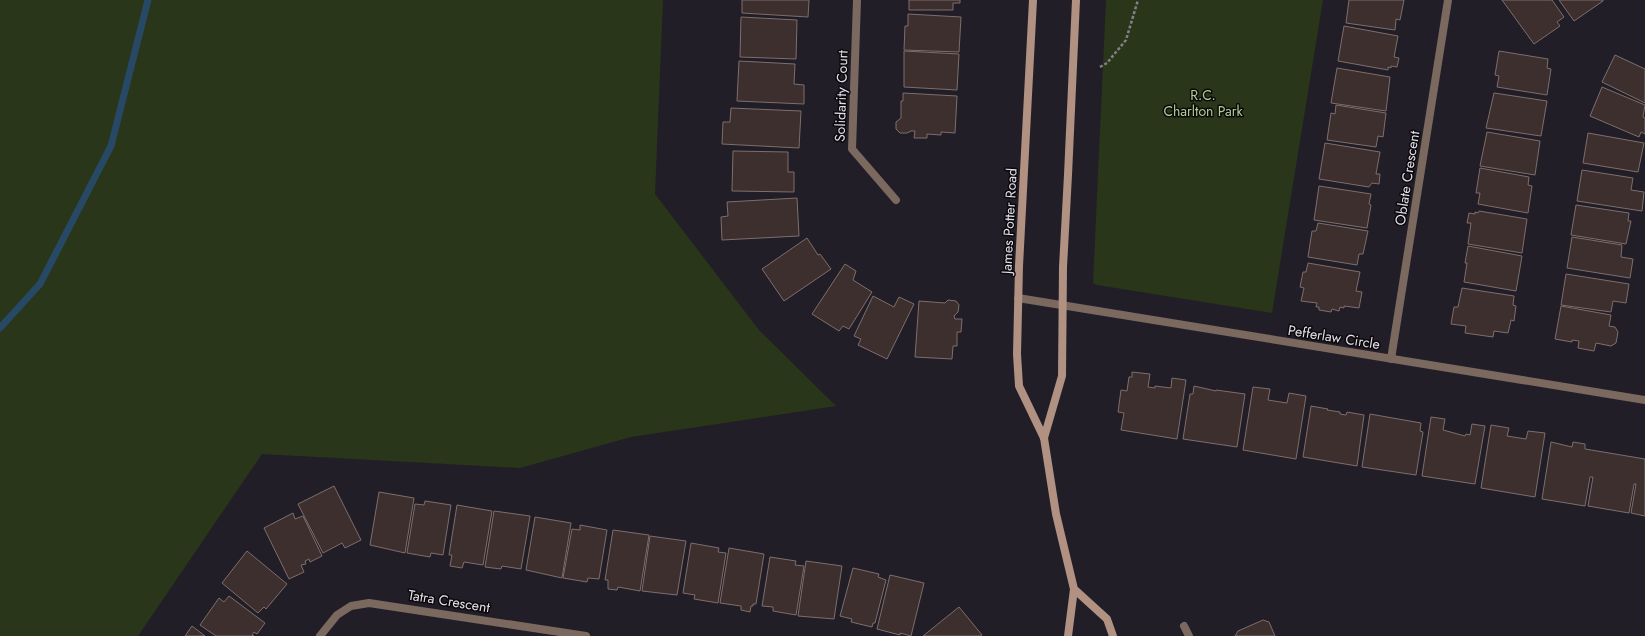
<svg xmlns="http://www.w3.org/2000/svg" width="1645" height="636" viewBox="0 0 1645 636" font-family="Jost,sans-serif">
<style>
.green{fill:#29361a}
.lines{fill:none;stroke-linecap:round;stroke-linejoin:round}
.stream{stroke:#274965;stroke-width:7}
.building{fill:#3c2f2e;stroke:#7e6e6d}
.path{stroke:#848189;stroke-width:2.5;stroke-dasharray:3 2;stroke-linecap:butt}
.street{stroke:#7b685f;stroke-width:8}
.secondary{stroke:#b09182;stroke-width:8}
.labels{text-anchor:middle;stroke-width:3;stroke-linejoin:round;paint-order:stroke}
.park-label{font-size:14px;fill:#b0d091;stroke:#0b090d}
.street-label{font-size:14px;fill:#e3e0e7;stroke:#0b090d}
</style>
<rect width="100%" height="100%" fill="#221e27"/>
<path class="green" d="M0,0H663L655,194L759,330L836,406L631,437L520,468L262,454L138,636H0Z
M1106,0H1323L1272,313L1097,285L1093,283Z"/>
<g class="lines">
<path class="stream" d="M0,328L40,284L111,146L148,0"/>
</g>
<path class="building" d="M742,0H809L808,17L742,13Z
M909,0H960V3H953V10H909Z
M1349,0H1404L1400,20L1396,19L1395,30L1346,23Z
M1502,0H1552L1564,17L1557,22L1560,26L1534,44Z
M1559,0H1603V1L1574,21Z
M908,14L961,17L959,52L904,50L905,26H908Z
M741,17L797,20L796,59L740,57Z
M1344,26L1398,36L1394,57L1399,58L1397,67L1391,66V68L1388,67V70L1338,61Z
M904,51L959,54L957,90L904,87Z
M1499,51L1548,59L1547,68L1551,69L1547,95L1497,87L1499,76L1495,75Z
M1615,55L1645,69V103L1602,82Z
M739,61L795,64L794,84L804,85V104L737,101Z
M1337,68L1390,77L1386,111L1331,103Z
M1602,87L1645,105L1643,117L1645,118V134L1641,132L1639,137L1590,116Z
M903,93L957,96L955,133L941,132V135L927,134V138H914L915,131H911L907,133H900L896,129V122L901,118V101H903Z
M1494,93L1547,101L1541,136L1486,128Z
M1336,105L1386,113L1383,137L1378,136L1376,147L1327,140L1331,113L1335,114Z
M731,108L801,111L799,148L722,144L723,122H730Z
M1487,132L1540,141L1535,175L1480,166Z
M1588,133L1644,143L1638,172L1583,163Z
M1325,143L1380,152L1376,174H1380L1379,184L1372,183L1369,187L1319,179Z
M733,151L788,152V172H794V192L732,191Z
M1480,168L1529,177L1528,185L1532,186L1528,213L1478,204L1480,193H1476Z
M1582,170L1633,178L1631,190L1644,192L1642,211L1577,201Z
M1319,186L1371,194L1369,204L1371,205L1367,228L1314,220Z
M797,198L799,236L722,240L721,217L728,216L727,202Z
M1576,205L1629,213L1628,221H1631L1626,244L1571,235Z
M1479,211L1527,219L1522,253L1468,244L1471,223H1467L1469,213L1475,214V212L1478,213Z
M1318,223L1368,231L1363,254H1359L1357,265L1308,257L1312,231H1316Z
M1572,237L1622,245L1621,257L1633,259L1630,278L1567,268Z
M807,238L818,255L820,254L831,269L784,301L762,269Z
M1468,246L1522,256L1516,291L1464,282L1467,263H1465Z
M1308,263L1360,272L1356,291L1362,292L1359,308L1344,306V308L1340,307L1339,311L1332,309L1331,312L1319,310V307H1316L1317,303L1301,301L1304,288L1300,287L1303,272H1306Z
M845,264L856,271L853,280L872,292L849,329L843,326L839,331L812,314Z
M1566,274L1629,284L1626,303L1613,301L1611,312L1561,305Z
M1462,288L1514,296L1513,305L1516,306L1514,321L1511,320L1508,333L1494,331L1493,337L1465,333L1466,326L1451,324L1454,307H1458Z
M873,296L894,307L899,297L914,304L887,359L858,345L861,339L854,336Z
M948,300L956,301L959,305L958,312L954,316L955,319H962L961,332H957V346H953L952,359L915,357L919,301L945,303Z
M1561,306L1611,315L1609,326L1615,327L1618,332L1616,343L1611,346L1596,343L1594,351L1578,348L1579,341L1572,340V342L1555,339Z
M1132,372L1150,374L1148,387L1155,388V386L1171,388L1172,378L1186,380L1177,439L1121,430L1124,413L1118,412L1121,390L1127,391L1129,377H1132Z
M1194,386L1216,391V390L1245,394L1237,447L1183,439L1190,394H1193Z
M1253,387L1270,389L1268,400L1287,403L1289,393L1306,396L1296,459L1243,450Z
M1311,406L1328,409L1327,410L1340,412V414L1346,415L1347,412L1364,415L1357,466L1303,457Z
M1370,414L1421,423L1420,431L1423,432L1416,475L1362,467Z
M1431,417L1445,419L1443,430L1465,436L1466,434L1470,435L1472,424L1485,426L1475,484L1422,476Z
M1491,425L1509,428L1507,436L1526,439L1528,431L1545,433L1535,497L1481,488Z
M1551,442L1572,447L1573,442L1585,444V449L1645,459V516L1631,513L1636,484H1634L1629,513L1588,506L1593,477H1590L1585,506L1542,499Z
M334,486L361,540L345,548L342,543L323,553L298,504Z
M379,492L414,498L405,553L370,545Z
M425,501L451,505L443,555L431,553L430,557L407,553L415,504L424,505Z
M457,505L492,511L483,565L464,562L462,568L450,566L452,555H449Z
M494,511L530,516L521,569L502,566L501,569L485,567Z
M293,513L295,519L303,516L322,556L310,562L309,559L305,561L306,564L301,565L304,572L289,579L264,528Z
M535,517L571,523L562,578L526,570Z
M580,525L607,530L599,579L588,578L587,582L563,578L572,529L580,530Z
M613,530L649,535L640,591L618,587L617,590L608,589V580H605Z
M650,536L686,541L677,595L642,591Z
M691,543L719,548L718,552L726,553L718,603L694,599L695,595L683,593Z
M729,548L764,554L756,604H753V606H751L750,612L741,610V606L720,603Z
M247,551L287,584L266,609L264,607L258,613L222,583Z
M770,557L796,561L795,565L804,566L796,615L773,611V607L762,606Z
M806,561L842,566L834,619L798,616Z
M853,568L879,574L878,577L886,580L875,623H873L872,627L851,622L852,619L840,616Z
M890,575L924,583L911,636L900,633V635L877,629Z
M229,596L265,623L257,634L254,632L252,635L254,636H216L200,625L219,598L224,602Z
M959,607L982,635L980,636H923Z
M1263,620L1269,622L1275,636H1235L1238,631Z
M192,626L205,636H185Z"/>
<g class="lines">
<path class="path" d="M1100,67L1107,63L1126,40L1138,0"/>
<path class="street" d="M857,0L852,149L896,200
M1018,298L1645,400
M1391,359L1448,0
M1184,626L1189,636
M320,636L337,615L351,606L369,603L586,636"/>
<path class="secondary" d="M1033,0L1019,266L1017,354L1019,386L1044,438L1056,514L1074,589L1068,636
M1044,438L1062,376L1063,267L1068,175L1076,0
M1074,589L1107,619L1113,636"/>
</g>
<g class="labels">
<g class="park-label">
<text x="1203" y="100">R.C.<tspan x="1203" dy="16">Charlton Park</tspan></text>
</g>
<g class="street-label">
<text transform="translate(841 96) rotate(-88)" y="5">Solidarity Court</text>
<text transform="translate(1407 178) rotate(-81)" y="5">Oblate Crescent</text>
<text transform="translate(1009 221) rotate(-87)" y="5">James Potter Road</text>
<text transform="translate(1334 337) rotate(9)" y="5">Pefferlaw Circle</text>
<text transform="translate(449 601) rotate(9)" y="5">Tatra Crescent</text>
</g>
</g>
</svg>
